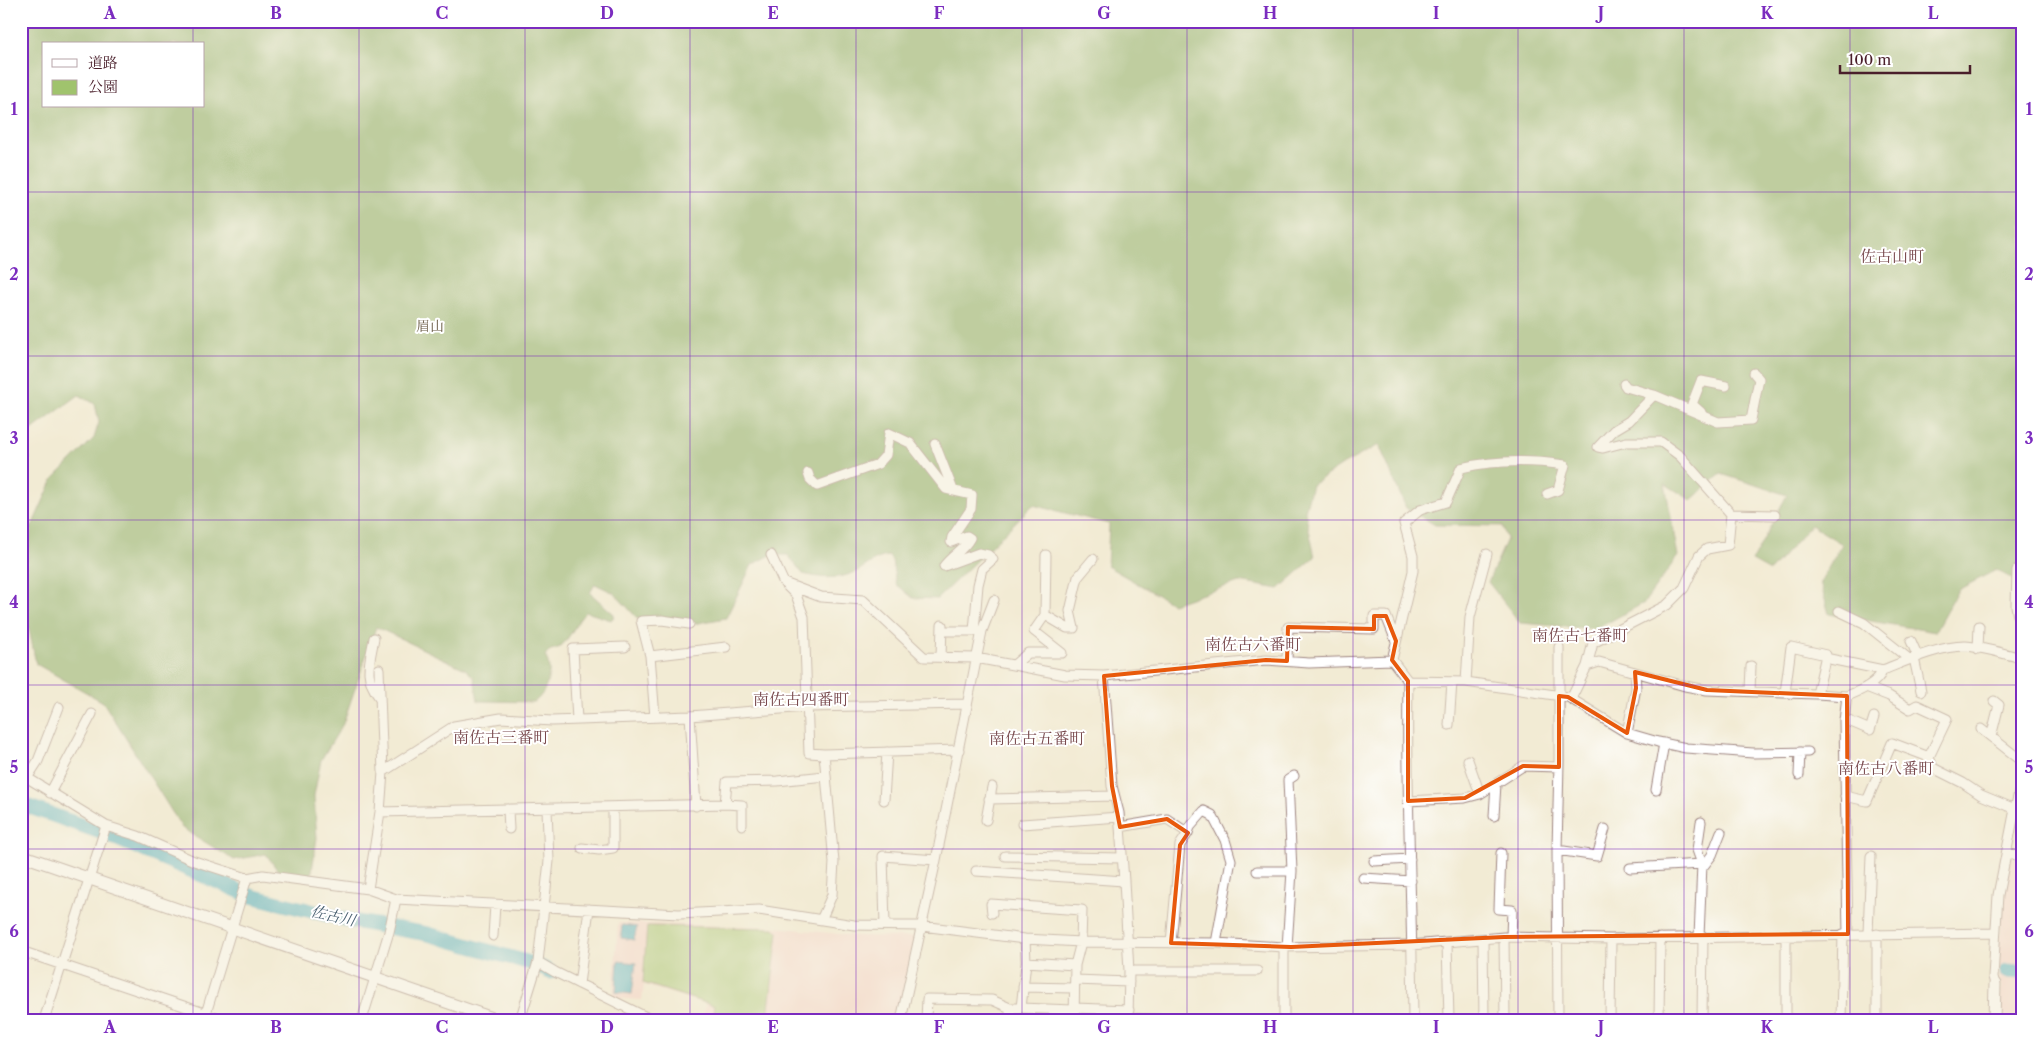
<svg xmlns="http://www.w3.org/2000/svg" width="2043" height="1041" viewBox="0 0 2043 1041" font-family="'Libre Caslon Text','Noto Serif JP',serif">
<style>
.built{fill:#f7d0c9}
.green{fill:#a0c36d;stroke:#75714c}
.forest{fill:#80a960;stroke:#656446;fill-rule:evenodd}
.water{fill:#40a8c0;stroke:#456476}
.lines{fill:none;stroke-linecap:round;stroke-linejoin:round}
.river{stroke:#40a8c0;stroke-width:15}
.minor-casing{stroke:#9e8580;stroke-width:11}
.tertiary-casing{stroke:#9e8580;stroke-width:13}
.minor{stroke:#fff;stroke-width:9}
.tertiary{stroke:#fff;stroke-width:11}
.marked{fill:none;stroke:#e8590c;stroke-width:4;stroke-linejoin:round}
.grid{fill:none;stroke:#7b2cbf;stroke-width:1;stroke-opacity:0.55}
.labels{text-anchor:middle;stroke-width:4;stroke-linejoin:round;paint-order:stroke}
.park-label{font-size:14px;fill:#685842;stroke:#fff}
.water-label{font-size:15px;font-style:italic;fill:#465d6e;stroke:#fff}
.quarter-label{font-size:16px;fill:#794a4e;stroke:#fff}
.neatline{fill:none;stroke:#7b2cbf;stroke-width:2}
.grid-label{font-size:16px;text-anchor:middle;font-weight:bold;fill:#7b2cbf}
</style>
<rect width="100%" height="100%" fill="#fff"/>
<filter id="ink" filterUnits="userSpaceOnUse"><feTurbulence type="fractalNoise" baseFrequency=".02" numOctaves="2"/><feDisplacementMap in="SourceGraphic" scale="10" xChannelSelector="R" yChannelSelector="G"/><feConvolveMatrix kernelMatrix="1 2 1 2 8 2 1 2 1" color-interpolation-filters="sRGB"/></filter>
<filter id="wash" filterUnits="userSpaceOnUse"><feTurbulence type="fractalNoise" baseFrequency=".0096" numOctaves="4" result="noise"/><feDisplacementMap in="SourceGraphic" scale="20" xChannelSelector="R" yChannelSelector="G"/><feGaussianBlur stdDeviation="1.12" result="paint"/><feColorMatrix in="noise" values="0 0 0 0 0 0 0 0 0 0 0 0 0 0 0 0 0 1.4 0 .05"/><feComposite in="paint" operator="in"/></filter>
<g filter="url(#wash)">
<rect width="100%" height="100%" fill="#f2ebd4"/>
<path class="built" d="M2009,856L2022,861V1020H2000L2001,989L1998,967L2001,902Z
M618,923L776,927L856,936L915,937L897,1020H702L706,1004L644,985L642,1000L613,998Z"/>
<path class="green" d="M647,926L774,928L778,932L768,1017L714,1012L715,1006L643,983Z"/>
<path class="forest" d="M21,21H2022V600L2013,579L1996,570L1958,590L1935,632L1829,614L1820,582L1842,544L1811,525L1770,571L1752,561L1787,495L1721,474L1691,500L1665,484L1678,556L1644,603L1596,629L1520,623L1488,582L1507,539L1502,526L1435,525L1406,508L1379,445L1344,464L1312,485L1305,511L1315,557L1279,589L1239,582L1173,604L1107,566L1109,524L1033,505L937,599L913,598L896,584L892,561L889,556C874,557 866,568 853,573C836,580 820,578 803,574L788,555H771L752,565L726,618L693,624L638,619L614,593L595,584L590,593L614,614V617L611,620L586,612C576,621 572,636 561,646C554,652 551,646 545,656C554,669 547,694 534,702L478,701L474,677L465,669L376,627L343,724L321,760L314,796L317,838L311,877L280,874L266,854L234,860L182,828L103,702L36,664L23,599L31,528L53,479L94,438L99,422L95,404L79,395L21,438ZM44,44H204V106H44Z"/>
<path class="water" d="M622,925L637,927L634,940L621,938Z
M618,961L636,963L632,994L616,992Z"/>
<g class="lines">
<path class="river" d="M21,804L106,834L251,896L352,921L428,934L534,964L550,972
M2007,971L2022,972"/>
</g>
</g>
<g filter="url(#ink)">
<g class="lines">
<defs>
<path id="minor" d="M1624,384L1626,387L1654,395
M1701,412L1692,404L1701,381L1726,386
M935,444L953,490
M1598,447L1614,430L1629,421L1654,395L1718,422L1751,420L1759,379L1754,373
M21,454H22
M808,473L810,479L817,486L878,464L886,455L889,433L910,443L946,489L972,495L971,509L952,537L951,542L967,536L970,538C964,550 952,555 944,566L979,553L988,555L993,559L982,569L978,585L974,631
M1731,514L1775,515
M771,555L784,583L796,595L804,617L809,753L824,754
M1046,555L1045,615L1067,628H1074L1070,611L1078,577L1093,559
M2017,570L2016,606L2022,637
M784,583L821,597L863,600L924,657L976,658L1065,675L1104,676L1266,660L1309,663L1392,660L1408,681L1466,682L1568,697L1627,733L1658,742L1686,748L1753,753L1808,752
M1839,611L1864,623L1909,659
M982,631L994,600
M374,638C370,662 363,676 379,697
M1911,641L1918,657
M1978,649L1979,626
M650,656L726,647
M941,657L942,625
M1825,658L1883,670C1877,684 1860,691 1847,696
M1914,658L1921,691
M1392,660L1413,571V556L1404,523L1420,510L1446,502L1461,468C1495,460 1530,460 1565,465L1558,490L1547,494
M1287,661L1288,627L1374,629V616H1386L1396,641
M1014,665L1028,653H1062L1034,631L1045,615
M1587,666L1599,662L1685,686L1707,690L1785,693L1791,647L1826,655L1817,694L1785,693
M379,669L383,772
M1883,670C1906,661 1939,646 1965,646C1983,647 2004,654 2022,658
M1104,676L1112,786L1119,813L1124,881L1129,971L1128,1020
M1408,681C1406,794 1412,907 1413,1020
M1466,682L1470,617L1487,554
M1750,691L1751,666
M1817,694L1847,696L1844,721L1848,934
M1571,699L1587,666L1593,643L1667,605L1684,588L1699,556L1707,549L1728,545L1731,514L1680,456L1661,442H1626L1603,448L1598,447
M690,716L696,806
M655,717L650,656L641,621L662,620L689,624
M1844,719L1870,730L1874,717
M577,720L573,649L625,647
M1449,725L1452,682
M1981,729L2022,761
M1627,733L1636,688L1635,672
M1991,737L1999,705L1994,701
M1929,757L1933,768L1963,783L1981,795L2015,809L2022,780
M1468,760L1480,794
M21,774L106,826L138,836L194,861L247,878L263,875L368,889L396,899L679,914L759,910L854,925L922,926L1025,939L1081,942L1216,943L1284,947L1412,945L1504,937L1611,939L1995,933
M1799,775L1800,752
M27,778L38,761L59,707
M1656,790L1664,743
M50,793L92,714
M1845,796L1867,801L1892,743L1929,757L1947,719L1917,705L1910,709L1889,696L1866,687
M989,799L1114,796
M884,800L887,752
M1408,801L1465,798L1480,794L1523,766L1559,767
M725,804L742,805V825
M508,810L509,829
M380,812L725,804L727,782L777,781L825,776
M1494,816L1496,784
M986,820L992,787
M1701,822L1697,850L1702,864
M1022,824L1119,817
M1120,827L1167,819L1188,833L1180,845L1171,943
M1188,833L1190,827L1204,811L1212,815L1225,840L1231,860L1216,943
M582,848L599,850L613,848V808
M1557,850L1597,856L1605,829
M2007,852L2022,859
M1501,853L1499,909L1512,910L1511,937
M1005,856L1122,858
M1374,861L1410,859
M1630,868L1702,864L1699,937
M1702,868L1712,855L1721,832
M976,871L1124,881
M1257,871H1292
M1363,878L1411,881
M368,889L380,812L383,772L454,726L501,718L552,721L690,716L807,707L967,704
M992,913L991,904L1082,910L1081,942L1075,965L1074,1020
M821,920L832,895L834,862L824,754L959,750
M885,925L883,856L936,860
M1868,934L1871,856
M1877,934V1020
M493,936L495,905
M1504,937L1505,1020
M1483,939L1484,1020
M1447,943L1449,1020
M1287,947L1292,871L1288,780L1294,776
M21,951L225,1020
M538,962L555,972L652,1020
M1026,962L1075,965
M1129,971H1257
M1075,980L1129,982
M579,984L589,909
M1995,984L1993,977L1998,895L2015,809L2022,808
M1023,987L1074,988
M1010,1008H1021L1026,962L1025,939
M1021,1008L1073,1010
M1074,1008L1129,1010
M1128,1018L1177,1020
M44,1020L106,826
M204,1020L247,878
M362,1020L389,932L396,899
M520,1020L538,962L549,861L547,809
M901,1020L936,860L982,631H942
M926,1020L927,999L992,1000L1010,1008V1020
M1284,1020V947
M1558,1020L1557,850L1559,763V647
M1610,1020L1611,939
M1659,1020L1660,938
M1702,1020L1703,936
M1786,1020V936
M1841,1020L1843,934"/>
<path id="tertiary" d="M21,855L498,1020
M1994,1020L1995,984"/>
</defs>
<use href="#minor" class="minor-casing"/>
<use href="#tertiary" class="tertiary-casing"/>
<use href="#minor" class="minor"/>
<use href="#tertiary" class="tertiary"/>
</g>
</g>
<path d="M0 0H2043V1041H0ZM1374,616H1386L1396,641L1392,660L1408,681V801L1465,798L1523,766L1559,767V696L1568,697L1627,733L1636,688L1635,672L1707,690L1847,696L1848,934L1504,937L1291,947L1171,943L1180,845L1188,833L1167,819L1120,827L1112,786L1104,676L1266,660L1287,661L1288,627L1374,629Z" fill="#f2ebd4" fill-opacity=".55" fill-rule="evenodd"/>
<path class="marked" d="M1374,616H1386L1396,641L1392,660L1408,681V801L1465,798L1523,766L1559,767V696L1568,697L1627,733L1636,688L1635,672L1707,690L1847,696L1848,934L1504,937L1291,947L1171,943L1180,845L1188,833L1167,819L1120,827L1112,786L1104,676L1266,660L1287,661L1288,627L1374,629Z"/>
<path class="grid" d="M193,21V44M359,21V1020M525,21V1020M690,21V1020M856,21V1020M1022,21V1020M1187,21V1020M1353,21V1020M1518,21V1020M1684,21V1020M1850,21V1020M193,106V1020M21,192H2022M21,356H2022M21,520H2022M21,685H2022M21,849H2022"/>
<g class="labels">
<g class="park-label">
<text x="430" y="331">眉山</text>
</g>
<g class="water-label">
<text transform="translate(333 916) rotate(13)" y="5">佐古川</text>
</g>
<g class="quarter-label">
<text x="1892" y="262">佐古山町</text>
<text x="1580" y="641">南佐古七番町</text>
<text x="1253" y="650">南佐古六番町</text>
<text x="801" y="705">南佐古四番町</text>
<text x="501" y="743">南佐古三番町</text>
<text x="1037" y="744">南佐古五番町</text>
<text x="1886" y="774">南佐古八番町</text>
</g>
</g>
<rect width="2043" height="1041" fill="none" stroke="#fff" stroke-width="55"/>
<rect x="42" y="42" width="162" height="65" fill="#ffffff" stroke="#b7a5aa"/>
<rect x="52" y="59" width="25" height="8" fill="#ffffff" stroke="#b7a5aa"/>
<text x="88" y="68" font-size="15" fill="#4a1f2b">道路</text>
<rect x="52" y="80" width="25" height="15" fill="#a0c36d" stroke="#b7a5aa"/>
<text x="88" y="92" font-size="15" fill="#4a1f2b">公園</text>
<path d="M1840 65v8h130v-8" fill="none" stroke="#4a1f2b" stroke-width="2.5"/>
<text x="1848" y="65" font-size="15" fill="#4a1f2b" stroke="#ffffff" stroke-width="4" paint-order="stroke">100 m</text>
<rect x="28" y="28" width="1988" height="986" class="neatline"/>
<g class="grid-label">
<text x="110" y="19">A</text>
<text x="276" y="19">B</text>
<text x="442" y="19">C</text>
<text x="607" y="19">D</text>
<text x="773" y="19">E</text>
<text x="939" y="19">F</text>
<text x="1104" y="19">G</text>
<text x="1270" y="19">H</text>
<text x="1436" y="19">I</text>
<text x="1601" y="19">J</text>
<text x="1767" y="19">K</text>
<text x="1933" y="19">L</text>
<text x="14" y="115">1</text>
<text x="2029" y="115">1</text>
<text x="14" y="280">2</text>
<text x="2029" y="280">2</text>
<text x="14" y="444">3</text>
<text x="2029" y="444">3</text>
<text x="14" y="608">4</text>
<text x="2029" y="608">4</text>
<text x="14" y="773">5</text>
<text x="2029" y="773">5</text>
<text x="14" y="937">6</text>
<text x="2029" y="937">6</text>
<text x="110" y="1033">A</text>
<text x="276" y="1033">B</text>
<text x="442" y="1033">C</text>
<text x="607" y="1033">D</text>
<text x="773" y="1033">E</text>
<text x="939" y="1033">F</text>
<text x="1104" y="1033">G</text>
<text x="1270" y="1033">H</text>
<text x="1436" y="1033">I</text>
<text x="1601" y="1033">J</text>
<text x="1767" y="1033">K</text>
<text x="1933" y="1033">L</text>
</g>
</svg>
